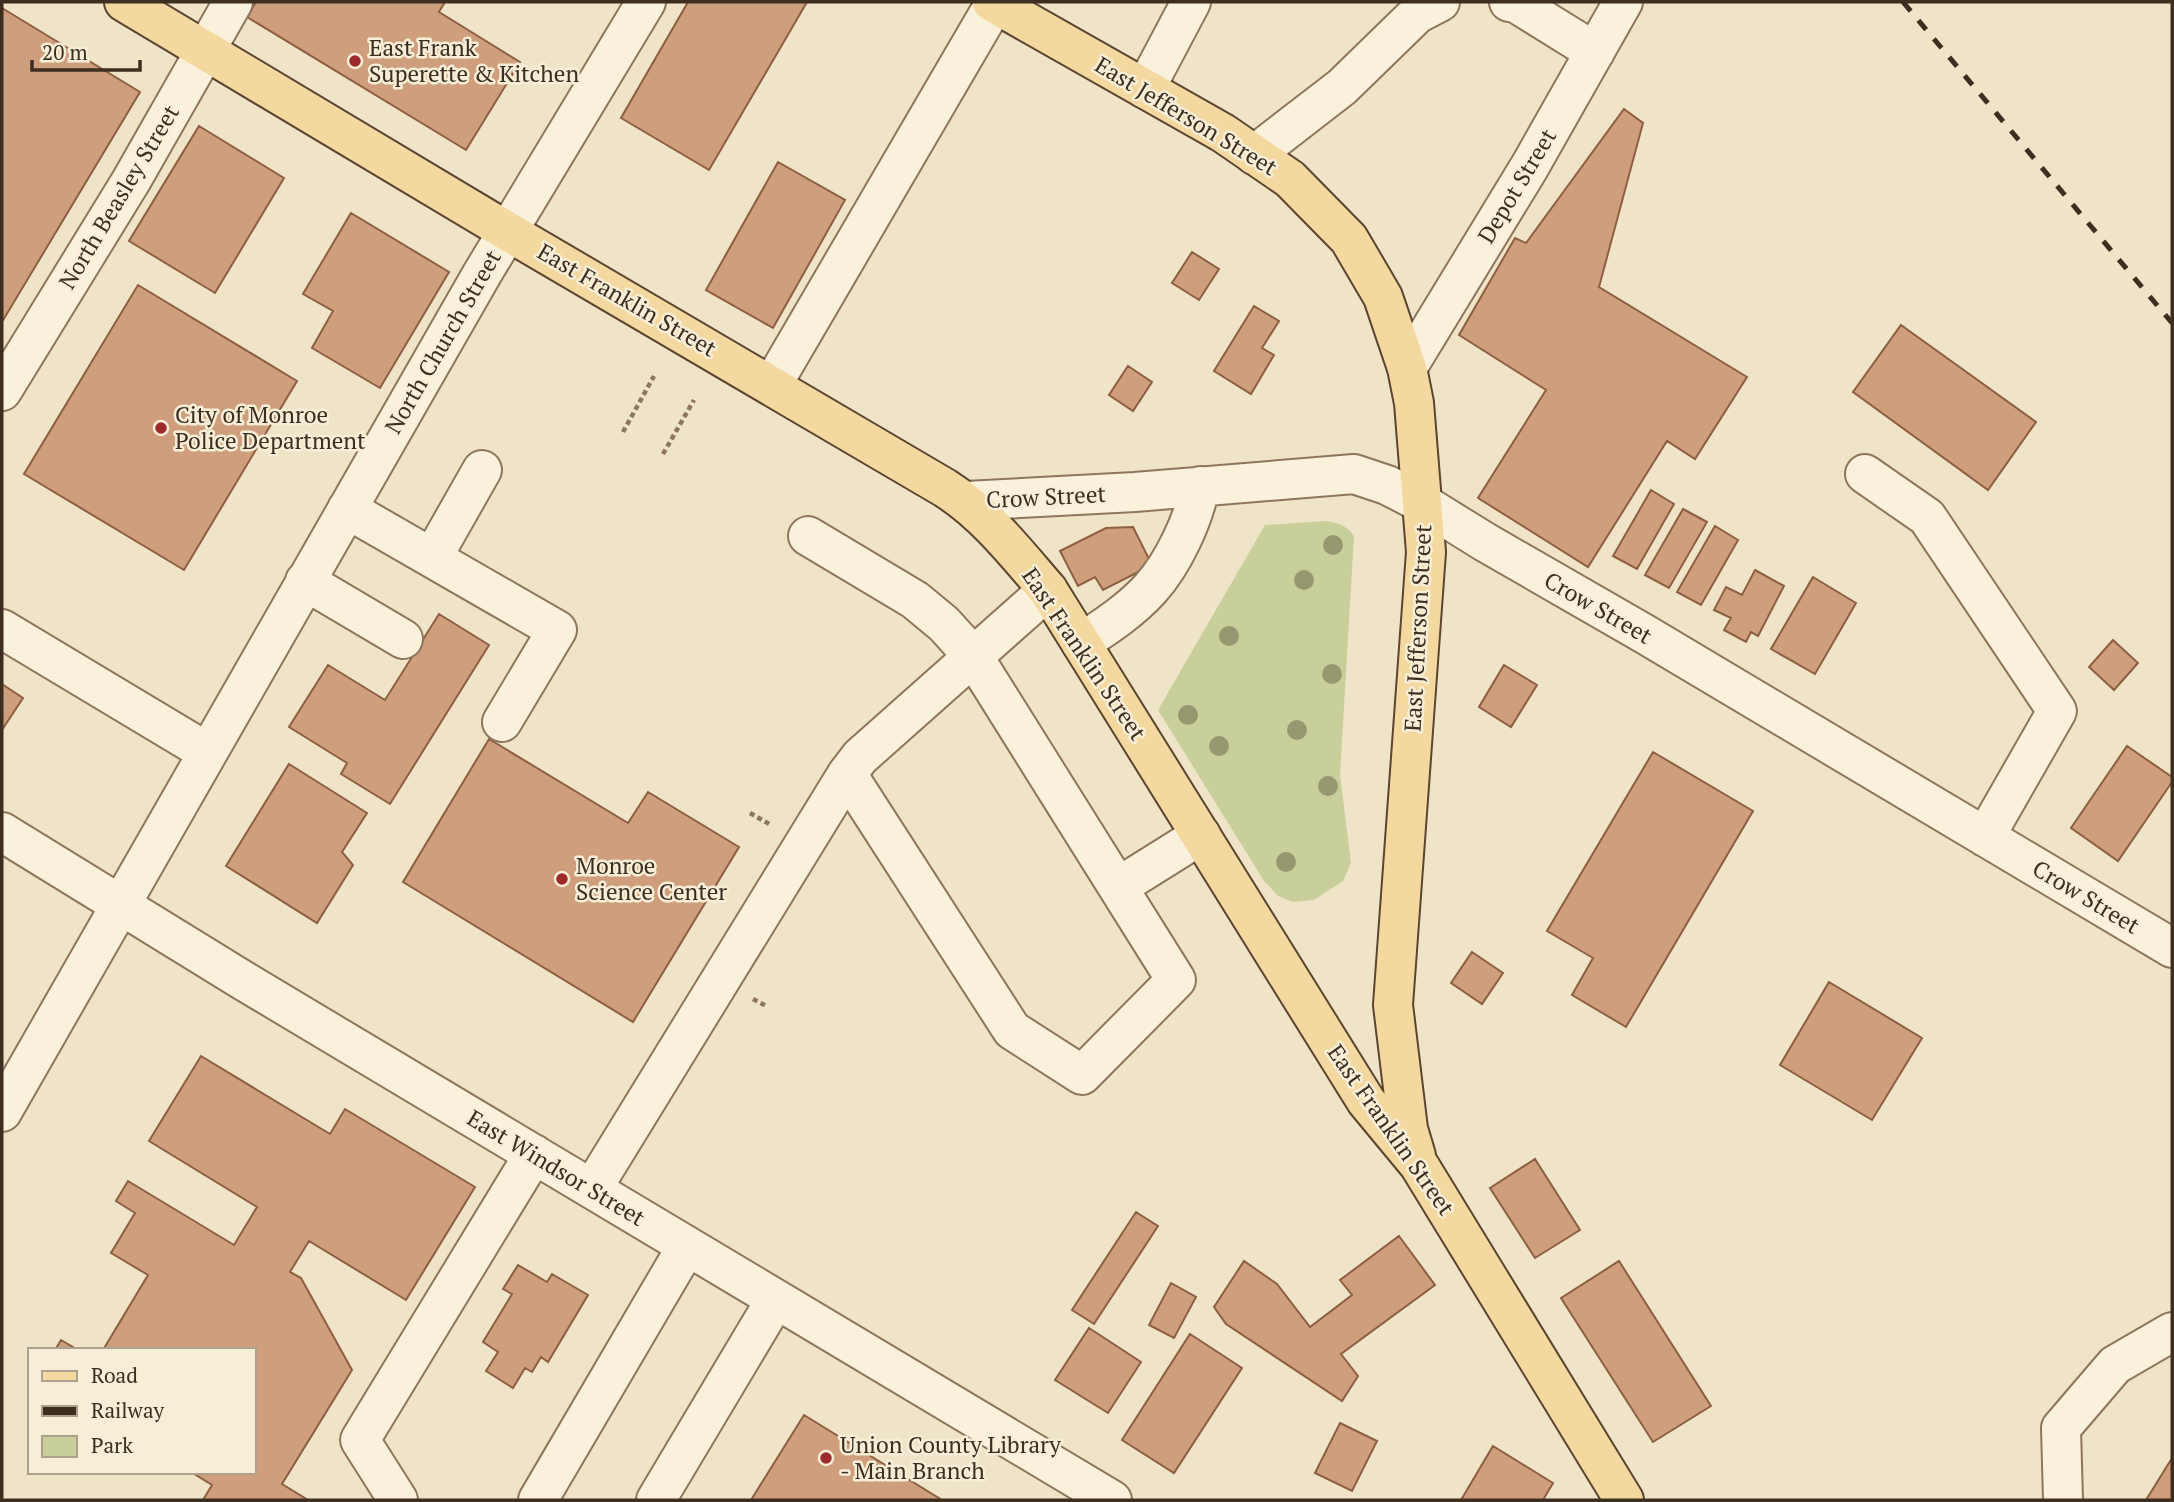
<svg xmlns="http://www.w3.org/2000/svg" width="2174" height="1502" viewBox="0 0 2174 1502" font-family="'PT Serif',serif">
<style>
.green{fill:#c9cf9b}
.building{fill:#cf9f7d;stroke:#8d5f41;stroke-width:2}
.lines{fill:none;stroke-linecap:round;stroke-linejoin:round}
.minor-casing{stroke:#8d765c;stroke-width:42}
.major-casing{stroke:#5b4430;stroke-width:42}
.path{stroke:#8d765c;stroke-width:4.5;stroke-dasharray:5 3.5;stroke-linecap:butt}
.minor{stroke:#faf1dc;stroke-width:38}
.major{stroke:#f3d9a0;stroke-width:38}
.rail{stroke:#3d2e20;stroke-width:5;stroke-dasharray:12 12;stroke-linecap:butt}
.tree{fill:#96986f}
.poi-dot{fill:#9e2a2b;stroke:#f7eed8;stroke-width:2.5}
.labels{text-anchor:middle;stroke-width:5;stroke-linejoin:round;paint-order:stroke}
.poi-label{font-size:23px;fill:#3d2e20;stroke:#f7eed8;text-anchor:start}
.street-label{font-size:23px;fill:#3d2e20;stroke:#f7eed8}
</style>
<rect width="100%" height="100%" fill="#f0e4c8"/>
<path class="green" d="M1326,521C1339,523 1346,525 1354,536L1340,775L1351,863L1343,881L1314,900L1293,902L1278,896L1264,881L1158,710L1265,525Z"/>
<path class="building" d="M256,2H445L439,12L520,62L466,150L247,17Z
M688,2H807L709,170L621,118Z
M2,8L140,92L2,322Z
M1624,109L1643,123L1599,287L1747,377L1695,459L1667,441L1588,567L1478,498L1546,390L1459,335L1515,238L1526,243Z
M199,126L284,178L215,293L129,241Z
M778,162L845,200L773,328L706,290Z
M351,213L449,272L380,388L312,348L333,311L303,294Z
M1192,252L1219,269L1199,300L1172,283Z
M138,285L297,381L184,570L24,474Z
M1254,306L1279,321L1262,348L1274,355L1251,394L1214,371Z
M1901,325L2036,422L1988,490L1853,392Z
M1128,366L1152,382L1133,411L1109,395Z
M1651,490L1674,504L1637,569L1613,556Z
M1683,509L1707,522L1669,588L1645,575Z
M1715,526L1738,540L1701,605L1677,592Z
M1133,527L1152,565L1103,590L1095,577L1078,586L1060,551L1106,528Z
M1755,570L1784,586L1758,636L1751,632L1746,642L1724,630L1731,618L1714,610L1726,587L1742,595Z
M1813,577L1856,603L1815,674L1771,649Z
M439,614L489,645L390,804L341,774L347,763L289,727L328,665L385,700Z
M2113,640L2138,663L2114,690L2089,667Z
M1504,665L1537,685L1511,727L1479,707Z
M2,684L23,698L2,730Z
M489,739L628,823L648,792L739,847L633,1022L403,882Z
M2127,746L2172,777V782L2118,861L2071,828Z
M1653,752L1753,811L1626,1027L1572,995L1593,958L1547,931Z
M289,764L367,813L342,852L353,865L317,923L226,866Z
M1472,952L1503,973L1482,1004L1451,983Z
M1829,982L1922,1038L1872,1120L1780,1065Z
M201,1056L330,1134L345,1109L475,1187L406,1300L309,1241L290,1272L301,1278L352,1370L282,1484L308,1500H203L212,1485L191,1472H254V1350H103L148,1275L111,1253L135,1213L116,1201L128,1181L234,1245L257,1207L149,1141Z
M1535,1159L1580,1230L1535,1258L1490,1188Z
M1136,1212L1158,1226L1094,1324L1072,1310Z
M1399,1236L1435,1285L1341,1354L1358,1376L1342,1401L1226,1324L1214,1307L1244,1261L1277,1284L1310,1327L1352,1295L1340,1280Z
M1619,1261L1711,1406L1653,1442L1561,1298Z
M518,1265L547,1282L552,1274L588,1295L548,1362L541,1357L532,1372L525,1368L513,1388L486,1371L498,1352L483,1342L512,1294L503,1289Z
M1171,1283L1196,1297L1174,1338L1149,1325Z
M1089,1328L1141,1362L1108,1413L1055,1380Z
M1190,1334L1242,1368L1174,1473L1122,1440Z
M61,1340L78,1350H55Z
M804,1415L942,1500H751Z
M1340,1423L1377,1441L1352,1491L1315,1473Z
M1493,1446L1553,1483L1543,1500H1461Z
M2172,1458V1500H2146Z"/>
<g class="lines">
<defs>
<path id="minor" d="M1509,2L1516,3L1595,52
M1145,89L1191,2
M1254,155L1342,87L1417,14L1440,2
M1407,368L1530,166L1623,2
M772,385L995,3
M2,391L131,181L233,2
M1865,474L1927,517L2057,711L1985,837
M966,501L1135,492L1354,474L1387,485L1422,503L1485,542L1643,633L2172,948
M347,509L557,630L502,722
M808,536L915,600L944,624L973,656L1176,980L1082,1075L1012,1030L847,774
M432,558L482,470
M305,581L403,639
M2,629L207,752
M1081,643C1105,627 1130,611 1150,589C1173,564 1194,519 1200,486
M2,832L244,981L1112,1500
M1118,887L1201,835
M2,1112L482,274L646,2
M592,1189L847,774L860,757L1048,590
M398,1500L360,1440L534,1154
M538,1500L687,1246
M656,1500L776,1299
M2063,1500L2061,1428L2115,1365L2172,1332"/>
<path id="major" d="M124,2L507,231L945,488C986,514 1016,553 1048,590L1366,1101L1419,1165L1624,1500
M992,2L1223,133L1290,179L1349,239L1383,297L1407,368L1414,403L1426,552L1393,1005L1408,1129L1416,1156"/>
</defs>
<use href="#minor" class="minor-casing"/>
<use href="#major" class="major-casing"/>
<path class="path" d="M623,432L654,376
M663,454L694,400
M750,813L771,825
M753,999L768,1007"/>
<use href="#minor" class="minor"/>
<use href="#major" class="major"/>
<path class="rail" d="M1903,2L2172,323"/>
</g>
<g class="tree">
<circle cx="1333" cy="545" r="10"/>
<circle cx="1304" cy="580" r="10"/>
<circle cx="1229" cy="636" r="10"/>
<circle cx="1332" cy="674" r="10"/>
<circle cx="1188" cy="715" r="10"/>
<circle cx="1297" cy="730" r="10"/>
<circle cx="1219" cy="746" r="10"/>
<circle cx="1328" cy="786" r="10"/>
<circle cx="1286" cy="862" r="10"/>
</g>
<g class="poi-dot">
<circle cx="355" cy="61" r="7"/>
<circle cx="161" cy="428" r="7"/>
<circle cx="562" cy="879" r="7"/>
<circle cx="826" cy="1458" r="7"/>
</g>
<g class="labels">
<g class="poi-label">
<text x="369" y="56">East Frank<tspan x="369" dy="26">Superette &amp; Kitchen</tspan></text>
<text x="175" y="423">City of Monroe<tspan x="175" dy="26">Police Department</tspan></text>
<text x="576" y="874">Monroe<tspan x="576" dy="26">Science Center</tspan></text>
<text x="840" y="1453">Union County Library<tspan x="840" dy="26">- Main Branch</tspan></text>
</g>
<g class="street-label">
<text transform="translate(1186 116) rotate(31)" y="8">East Jefferson Street</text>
<text transform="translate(1517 186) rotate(-59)" y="8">Depot Street</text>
<text transform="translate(119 197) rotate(-59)" y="8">North Beasley Street</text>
<text transform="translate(627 300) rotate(30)" y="8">East Franklin Street</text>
<text transform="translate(443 342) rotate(-60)" y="8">North Church Street</text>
<text transform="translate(1046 497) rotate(-3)" y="8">Crow Street</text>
<text transform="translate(1598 608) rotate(30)" y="8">Crow Street</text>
<text transform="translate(1418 628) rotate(-87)" y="8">East Jefferson Street</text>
<text transform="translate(1084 654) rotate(56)" y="8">East Franklin Street</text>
<text transform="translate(2086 897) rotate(31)" y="8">Crow Street</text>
<text transform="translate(1391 1130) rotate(55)" y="8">East Franklin Street</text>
<text transform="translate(556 1168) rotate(31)" y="8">East Windsor Street</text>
</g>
</g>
<rect width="2174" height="1502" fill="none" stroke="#3d2e20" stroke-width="7"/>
<rect x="28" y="1348" width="228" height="126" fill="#f7eed8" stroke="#ada18e" stroke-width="2"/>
<rect x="42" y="1371" width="35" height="10" fill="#f3d9a0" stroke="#ada18e" stroke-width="2"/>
<text x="91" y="1383" font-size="21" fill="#3d2e20">Road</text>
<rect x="42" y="1406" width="35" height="10" fill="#3d2e20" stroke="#ada18e" stroke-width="2"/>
<text x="91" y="1418" font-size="21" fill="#3d2e20">Railway</text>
<rect x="42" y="1436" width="35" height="21" fill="#c9cf9b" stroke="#ada18e" stroke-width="2"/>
<text x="91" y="1453" font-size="21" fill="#3d2e20">Park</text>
<path d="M32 60v10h108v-10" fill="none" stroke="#3d2e20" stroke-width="3.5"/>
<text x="42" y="60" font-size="21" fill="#3d2e20" stroke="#f7eed8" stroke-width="5" paint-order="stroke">20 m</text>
</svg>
